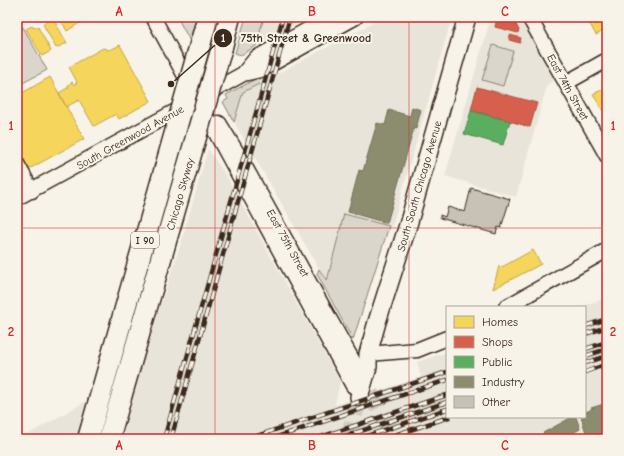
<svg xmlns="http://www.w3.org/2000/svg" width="624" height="456" viewBox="0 0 624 456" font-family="'Comic Neue',sans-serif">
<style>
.built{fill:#e9e4d9}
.green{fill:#dbd6cb;stroke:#8b8074}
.homes{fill:#f6d55c;stroke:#bea249}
.shops{fill:#d6604d;stroke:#a8503f}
.public{fill:#5aae61;stroke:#51864d}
.industry{fill:#8c8c6e;stroke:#746f56}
.building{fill:#c8c1b6;stroke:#3b2a1e}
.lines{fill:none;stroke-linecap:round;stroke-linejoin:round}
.major-tunnel{stroke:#d1cbc0;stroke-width:17;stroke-dasharray:17 8;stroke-linecap:butt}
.minor-casing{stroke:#3b2a1e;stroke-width:17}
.major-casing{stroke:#3b2a1e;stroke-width:20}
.highway-casing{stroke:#3b2a1e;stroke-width:23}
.minor{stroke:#f7f3e8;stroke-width:14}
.major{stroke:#f7f3e8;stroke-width:17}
.highway{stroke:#f7f3e8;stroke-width:20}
.rail-casing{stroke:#3b2a1e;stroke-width:4.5}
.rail{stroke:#f7f3e8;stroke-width:3;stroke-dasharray:9;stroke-linecap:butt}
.highway-bridge-casing{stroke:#3b2a1e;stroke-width:23;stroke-linecap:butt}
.highway-bridge{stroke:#f7f3e8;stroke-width:20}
.grid{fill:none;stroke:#d62828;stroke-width:1;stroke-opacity:0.55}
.labels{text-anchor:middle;stroke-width:4;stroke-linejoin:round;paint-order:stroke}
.shield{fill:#f7f3e8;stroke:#73665b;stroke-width:1}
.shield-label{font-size:10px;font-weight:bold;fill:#3b2a1e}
.street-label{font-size:11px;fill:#3b2a1e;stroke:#f7f3e8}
.leader{fill:none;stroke:#3b2a1e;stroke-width:1.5}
.callout-dot{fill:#3b2a1e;stroke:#f7f3e8;stroke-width:1.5}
.mark-label{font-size:12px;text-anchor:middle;font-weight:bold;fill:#fff}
.callout-label{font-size:12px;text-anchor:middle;font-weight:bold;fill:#3b2a1e;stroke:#f7f3e8;stroke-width:4;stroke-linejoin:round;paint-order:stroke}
.neatline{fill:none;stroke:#d62828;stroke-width:1.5}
.grid-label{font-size:13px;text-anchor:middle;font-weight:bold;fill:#d62828}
</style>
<rect width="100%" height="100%" fill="#f7f3e8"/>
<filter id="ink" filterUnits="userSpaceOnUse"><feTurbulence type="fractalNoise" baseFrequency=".025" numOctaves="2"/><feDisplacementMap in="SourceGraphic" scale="8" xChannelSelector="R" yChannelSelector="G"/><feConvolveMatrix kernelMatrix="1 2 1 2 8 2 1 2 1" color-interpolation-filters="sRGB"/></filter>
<g filter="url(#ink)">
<path class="built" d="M264,17H308L256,46Z
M384,17H452L392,227L344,214L327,282L234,122L243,92Z
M491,17H521L555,79L547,85L516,197L445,176Z
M208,149L227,177L340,382L335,405L421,377L417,362L447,352V417H585V307H579L607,298V439H29L27,435L139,371L181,243Z"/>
<path class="green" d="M177,17H196L190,41Z
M246,17H264L256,46L241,55L235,53Z
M23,27L47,70L17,86V31Z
M493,45L513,51L503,86L482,80Z
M261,76L259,84L243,92L234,122L223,102L228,99L226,95Z
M344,214L389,226L353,340L317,274L319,269L327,281Z"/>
<path class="homes" d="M47,17H52L67,43L56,48L43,24L46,21L44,18Z
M67,17H89L67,31L61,20Z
M586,17H598L605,30L596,35Z
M599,17H607V27L606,28Z
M32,26L34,28L38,27L51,51L42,56L26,29Z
M120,45L151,101L119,119L116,114L94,126L79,100L66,107L59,93L69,87L68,85L72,82L74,85L77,82L69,67L103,48L110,50Z
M50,77L84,139L29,169L17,147V96Z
M604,89L607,94L606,116L593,94Z
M533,250L541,264L493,289L499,266L502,267Z"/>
<path class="shops" d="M497,17H512L519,30L518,33L495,27Z
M510,35L521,38L520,43L509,40Z
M477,87L537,103L530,127L471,110Z"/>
<path class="public" d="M471,111L510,121L503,145L464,134Z"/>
<path class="industry" d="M412,107L421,110L416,129L414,128L387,223L348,212L359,170L363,171L377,123L385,125L389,110L410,116Z
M607,403V439H588L581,417H585V412L591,410V408Z
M572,417H576L580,429L573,433L575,434L572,436L574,439H538L544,436L543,433Z"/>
<path class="building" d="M471,188L510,199L501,228L498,227L496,234L440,218V215L445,217L448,207L465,212Z"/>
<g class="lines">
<path class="major-tunnel" d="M370,393L395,439
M348,439L359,397"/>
<defs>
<path id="minor" d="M153,17L353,386
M529,17L607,156
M243,74L256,58L331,17
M566,83L607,60
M205,95L243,74L261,70L356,17
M219,123L239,156L358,370
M17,164L32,191
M17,198L185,106
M506,307L607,250
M368,354L417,350L447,338"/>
<path id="major" d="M359,397L368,367V354L377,322L408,225L467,17"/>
<path id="highway" d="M201,41L208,17
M222,47L230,17"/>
</defs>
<use href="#minor" class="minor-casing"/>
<use href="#major" class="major-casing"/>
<use href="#highway" class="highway-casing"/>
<use href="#minor" class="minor"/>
<use href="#major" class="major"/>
<use href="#highway" class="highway"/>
<defs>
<path id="rail" d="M585,326L607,319
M585,334L607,327
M585,349L607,342
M585,356L607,349
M585,363L607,356
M585,372L607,364
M164,439L283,17
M171,439L290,17
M248,439L447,372
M271,439L447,380
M315,439L447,395
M337,439L447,402
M358,439L447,409
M383,439L449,417"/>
</defs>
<use href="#rail" class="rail-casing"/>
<use href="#rail" class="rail"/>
<defs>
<path id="highway-bridge" d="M88,439L201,41
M109,439L222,47"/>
</defs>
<use href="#highway-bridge" class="highway-bridge-casing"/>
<use href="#highway-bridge" class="highway-bridge"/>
</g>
</g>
<path class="grid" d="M215,17V439M409,17V439M17,228H607"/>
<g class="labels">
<rect class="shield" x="131" y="232" width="28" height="16" rx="3"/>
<g class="shield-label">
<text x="145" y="244">I 90</text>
</g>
<g class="street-label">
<text transform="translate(568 87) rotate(61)" y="4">East 74th Street</text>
<text transform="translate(130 137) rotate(-29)" y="4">South Greenwood Avenue</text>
<text transform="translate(419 186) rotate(-74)" y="4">South South Chicago Avenue</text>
<text transform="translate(180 194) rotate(-74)" y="4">Chicago Skyway</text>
<text transform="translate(288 243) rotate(61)" y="4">East 75th Street</text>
</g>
</g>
<path class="leader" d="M171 84L223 38"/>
<g class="callout-dot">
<circle cx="171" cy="84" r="4"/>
<circle cx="223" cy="38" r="10"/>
</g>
<g class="mark-label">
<text x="223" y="42">1</text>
</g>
<g class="callout-label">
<text x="306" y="42">75th Street &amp; Greenwood</text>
</g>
<rect width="624" height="456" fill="none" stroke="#f7f3e8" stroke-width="44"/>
<rect x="446" y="306" width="140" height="112" fill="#f7f3e8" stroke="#aca397"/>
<rect x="454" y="316" width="20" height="12" fill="#f6d55c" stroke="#aca397"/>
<text x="482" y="326" font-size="12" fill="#3b2a1e">Homes</text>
<rect x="454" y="336" width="20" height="12" fill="#d6604d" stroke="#aca397"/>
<text x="482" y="346" font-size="12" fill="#3b2a1e">Shops</text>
<rect x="454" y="356" width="20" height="12" fill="#5aae61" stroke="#aca397"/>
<text x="482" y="366" font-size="12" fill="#3b2a1e">Public</text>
<rect x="454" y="376" width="20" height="12" fill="#8c8c6e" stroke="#aca397"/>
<text x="482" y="386" font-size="12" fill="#3b2a1e">Industry</text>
<rect x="454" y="396" width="20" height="12" fill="#c8c1b6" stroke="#aca397"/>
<text x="482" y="406" font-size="12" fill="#3b2a1e">Other</text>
<rect x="22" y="22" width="580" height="412" class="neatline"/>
<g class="grid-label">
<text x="119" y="16">A</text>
<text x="312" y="16">B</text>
<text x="505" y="16">C</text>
<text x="11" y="130">1</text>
<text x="613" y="130">1</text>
<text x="11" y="336">2</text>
<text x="613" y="336">2</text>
<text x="119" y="450">A</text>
<text x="312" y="450">B</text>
<text x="505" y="450">C</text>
</g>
</svg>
